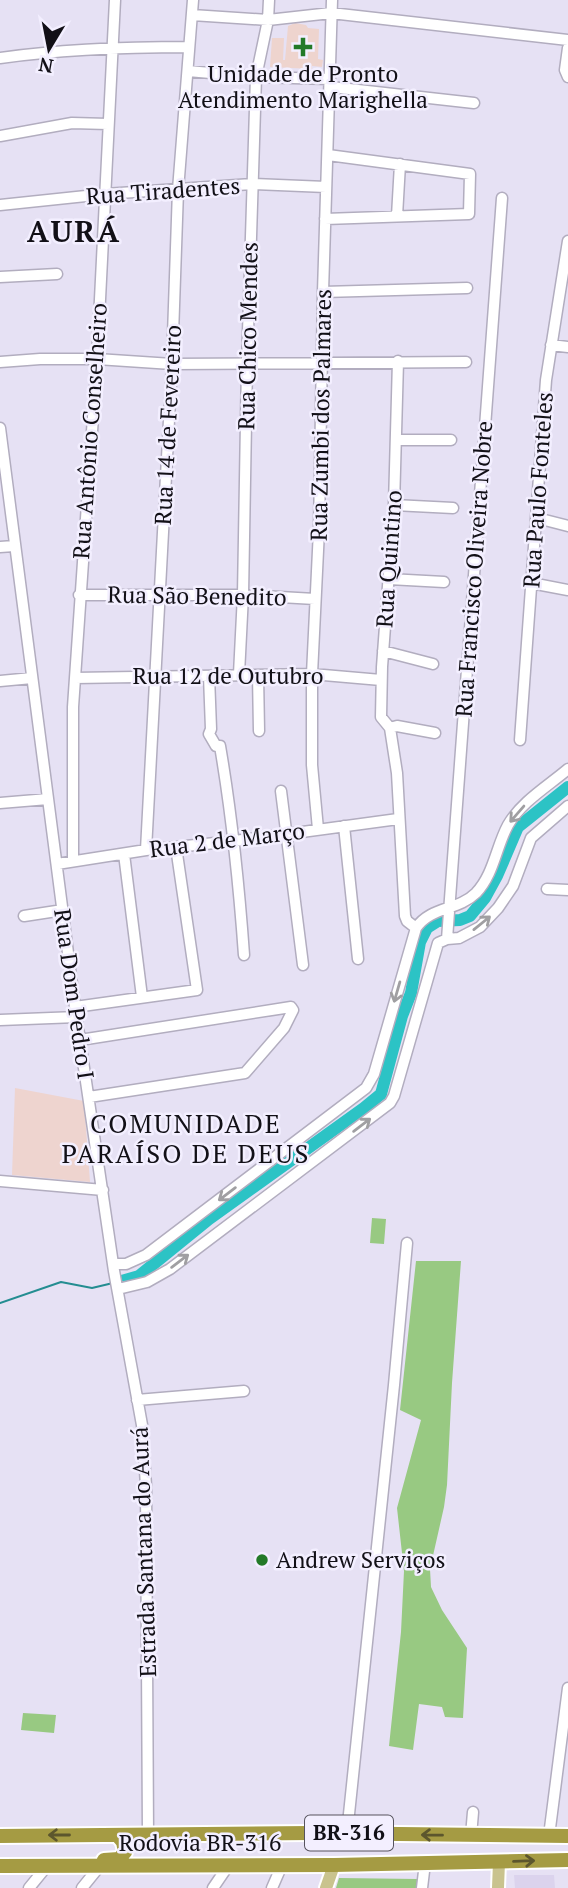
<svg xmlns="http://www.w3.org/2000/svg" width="568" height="1888" viewBox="0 0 568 1888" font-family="'PT Serif',serif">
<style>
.built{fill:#dbd3ed}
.education{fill:#eed4cf}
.medical{fill:#eed4ce}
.green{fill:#98c982}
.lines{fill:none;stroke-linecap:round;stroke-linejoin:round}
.stream{stroke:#248d91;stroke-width:2}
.river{stroke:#2cc3c5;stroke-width:12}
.minor-casing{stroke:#b2adbf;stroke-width:13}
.major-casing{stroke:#fff;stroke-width:16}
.highway-casing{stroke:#fff;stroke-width:18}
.minor{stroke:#fff;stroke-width:10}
.major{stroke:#c9c38e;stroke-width:12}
.highway{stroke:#a59b43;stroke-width:14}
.oneway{stroke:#a09fa2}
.oneway2{stroke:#5c562d}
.poi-dot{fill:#237a28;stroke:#f3efff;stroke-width:2.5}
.labels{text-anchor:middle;stroke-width:5;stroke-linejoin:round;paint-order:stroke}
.shield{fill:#f3efff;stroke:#56535d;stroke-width:2}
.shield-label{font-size:21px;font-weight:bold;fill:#121017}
.poi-label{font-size:23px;fill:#121017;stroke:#f3efff}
.street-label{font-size:23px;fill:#121017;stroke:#f3efff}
.quarter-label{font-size:26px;letter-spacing:2px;fill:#121017;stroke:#f3efff}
.district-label{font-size:30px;font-weight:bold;letter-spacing:2px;fill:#121017;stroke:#f3efff}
</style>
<rect width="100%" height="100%" fill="#e6e1f4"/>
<path class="built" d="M514,1875H554L555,1888H515Z"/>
<path class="education" d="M15,1088L84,1101L90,1182L12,1175Z"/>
<path class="medical" d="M295,23L306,25L308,28L319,29L318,59L323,60L322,67L312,66V69L270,67L272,38H284L283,60H285L288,26Z"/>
<path class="green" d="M372,1218L386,1219L384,1244L370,1243Z
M416,1261H461L452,1383L447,1485L444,1507L430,1569L431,1587L442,1610L467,1648L463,1718L445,1717L442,1707L419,1704L413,1750L389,1746L401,1632L404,1571L397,1508L421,1420L400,1410Z
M23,1713L56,1715L54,1733L21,1730Z
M339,1878L418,1879L416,1888H336Z"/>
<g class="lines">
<path class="stream" d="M0,1303L61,1282L92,1288L113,1283"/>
<path class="river" d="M118,1282L139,1276L209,1219L364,1108L381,1094L402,1016L411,993L420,942L427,928L438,921L460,920L470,916L485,898L497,876L518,827L568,787"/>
<defs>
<path id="minor" d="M192,15L268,20L331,13L568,40
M568,48L565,70L568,77
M0,58C63,49 125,47 189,47
M188,71L256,77L330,79
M331,87L474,103
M0,136L72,123L108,124
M0,205L105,194L252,184L326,187
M397,216L400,164
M325,219L469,214L470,174L328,155
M0,277L57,274
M323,292L467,288
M551,345L568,347
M398,361L394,505L382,667L381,717L390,728L397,773L405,916L407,921L416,928
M0,362L40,359H97L172,364L466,362
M0,428L75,1007L114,1271L142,1425L146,1486L148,1835
M396,440H451
M394,505L453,508
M537,518L568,526
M0,547L14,546
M389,579L444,582
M531,583L568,590
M79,595H243L315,599
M383,651L433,664
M239,674L243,595L247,364L256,77L268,20L269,0
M258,675L259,731
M209,676L211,729L209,734L216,746H220C232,816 239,885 244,955
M75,678L312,674L381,680
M0,681L32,678
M390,728L397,726L435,733
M520,740L546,380L568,241
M281,791L303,965
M0,803L48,799
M344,826L358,959
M318,829L312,765V674L319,530L323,292L332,0
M146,850L172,364L178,190L193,0
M124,854L142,997
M73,861V707L97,359L115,0
M57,864L146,850L235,841L398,819
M547,889L568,890
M24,916L63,910
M447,939L502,198
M75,1007L197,990L176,847
M0,1020L77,1017
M80,1040L291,1007L293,1010L284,1028L245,1073L89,1097
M0,1181L103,1190
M114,1264H126L146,1255L366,1088L374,1074L416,928C431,906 458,911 476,893C494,874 496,847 508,825C521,802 548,786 568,769
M118,1289L147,1282L170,1269L390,1103L394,1096L438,943L447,939L459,938L480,927L498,908L513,886L531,838L568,806
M137,1400L244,1391
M347,1833L394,1385L407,1243
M471,1836L473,1812
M549,1836L568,1688
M29,1888L47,1866
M82,1888L99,1867
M213,1888L228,1866
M272,1888L282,1865
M422,1888L425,1863"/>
<path id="major" d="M326,1888L334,1865
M498,1888L499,1862"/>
<path id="highway" d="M0,1836L311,1833L568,1836
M104,1860L119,1859L125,1852L123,1842L117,1835
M0,1866L334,1865L568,1860"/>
</defs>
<use href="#minor" class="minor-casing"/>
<use href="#major" class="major-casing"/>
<use href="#highway" class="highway-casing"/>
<use href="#minor" class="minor"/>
<use href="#major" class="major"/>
<use href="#highway" class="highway"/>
</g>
<defs><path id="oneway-shaft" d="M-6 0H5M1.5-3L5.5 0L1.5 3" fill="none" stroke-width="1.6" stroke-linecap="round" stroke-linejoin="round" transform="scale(1.75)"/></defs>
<g class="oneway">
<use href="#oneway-shaft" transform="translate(517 814) rotate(131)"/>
<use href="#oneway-shaft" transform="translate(482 923) rotate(-39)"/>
<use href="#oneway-shaft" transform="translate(397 992) rotate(106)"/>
<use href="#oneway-shaft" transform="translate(362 1125) rotate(-37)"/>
<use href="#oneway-shaft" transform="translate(227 1194) rotate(143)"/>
<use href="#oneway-shaft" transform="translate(180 1261) rotate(-37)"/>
</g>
<g class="oneway2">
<use href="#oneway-shaft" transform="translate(59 1835) rotate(180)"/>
<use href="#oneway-shaft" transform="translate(432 1835) rotate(-179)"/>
<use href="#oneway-shaft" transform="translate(524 1861) rotate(-2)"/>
</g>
<g class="poi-dot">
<path d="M299.5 36.5h7v7h7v7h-7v7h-7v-7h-7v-7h7z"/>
<circle cx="262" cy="1560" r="7"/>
</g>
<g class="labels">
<rect class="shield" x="305" y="1815.5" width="88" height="35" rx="5"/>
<g class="shield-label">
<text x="349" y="1840">BR-316</text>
</g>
<g class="poi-label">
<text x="303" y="82">Unidade de Pronto<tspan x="303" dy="26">Atendimento Marighella</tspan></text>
<text x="276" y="1568" text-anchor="start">Andrew Serviços</text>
</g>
<g class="street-label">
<text transform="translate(163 191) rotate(-4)" y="8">Rua Tiradentes</text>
<text transform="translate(248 336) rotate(-89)" y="8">Rua Chico Mendes</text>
<text transform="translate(321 415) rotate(-89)" y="8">Rua Zumbi dos Palmares</text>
<text transform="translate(168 425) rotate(-87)" y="8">Rua 14 de Fevereiro</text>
<text transform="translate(90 431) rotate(-86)" y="8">Rua Antônio Conselheiro</text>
<text transform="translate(538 490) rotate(-86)" y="8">Rua Paulo Fonteles</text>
<text transform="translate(389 559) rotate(-86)" y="8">Rua Quintino</text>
<text transform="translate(474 569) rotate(-86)" y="8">Rua Francisco Oliveira Nobre</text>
<text transform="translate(197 596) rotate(1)" y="8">Rua São Benedito</text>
<text x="228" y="684">Rua 12 de Outubro</text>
<text transform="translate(227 840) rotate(-7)" y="8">Rua 2 de Março</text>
<text transform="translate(74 994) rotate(82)" y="8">Rua Dom Pedro I</text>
<text transform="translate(144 1552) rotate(-92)" y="8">Estrada Santana do Aurá</text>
<text x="200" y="1851">Rodovia BR-316</text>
</g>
<g class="quarter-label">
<text x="186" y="1133">COMUNIDADE<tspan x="186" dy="30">PARAÍSO DE DEUS</tspan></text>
</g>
<g class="district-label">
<text x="74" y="242">AURÁ</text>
</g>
</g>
<g transform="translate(49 49) rotate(190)" stroke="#f3efff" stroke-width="5" paint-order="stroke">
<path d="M0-5L12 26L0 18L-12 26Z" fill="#121017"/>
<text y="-10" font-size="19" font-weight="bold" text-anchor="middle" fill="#121017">N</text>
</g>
</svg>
